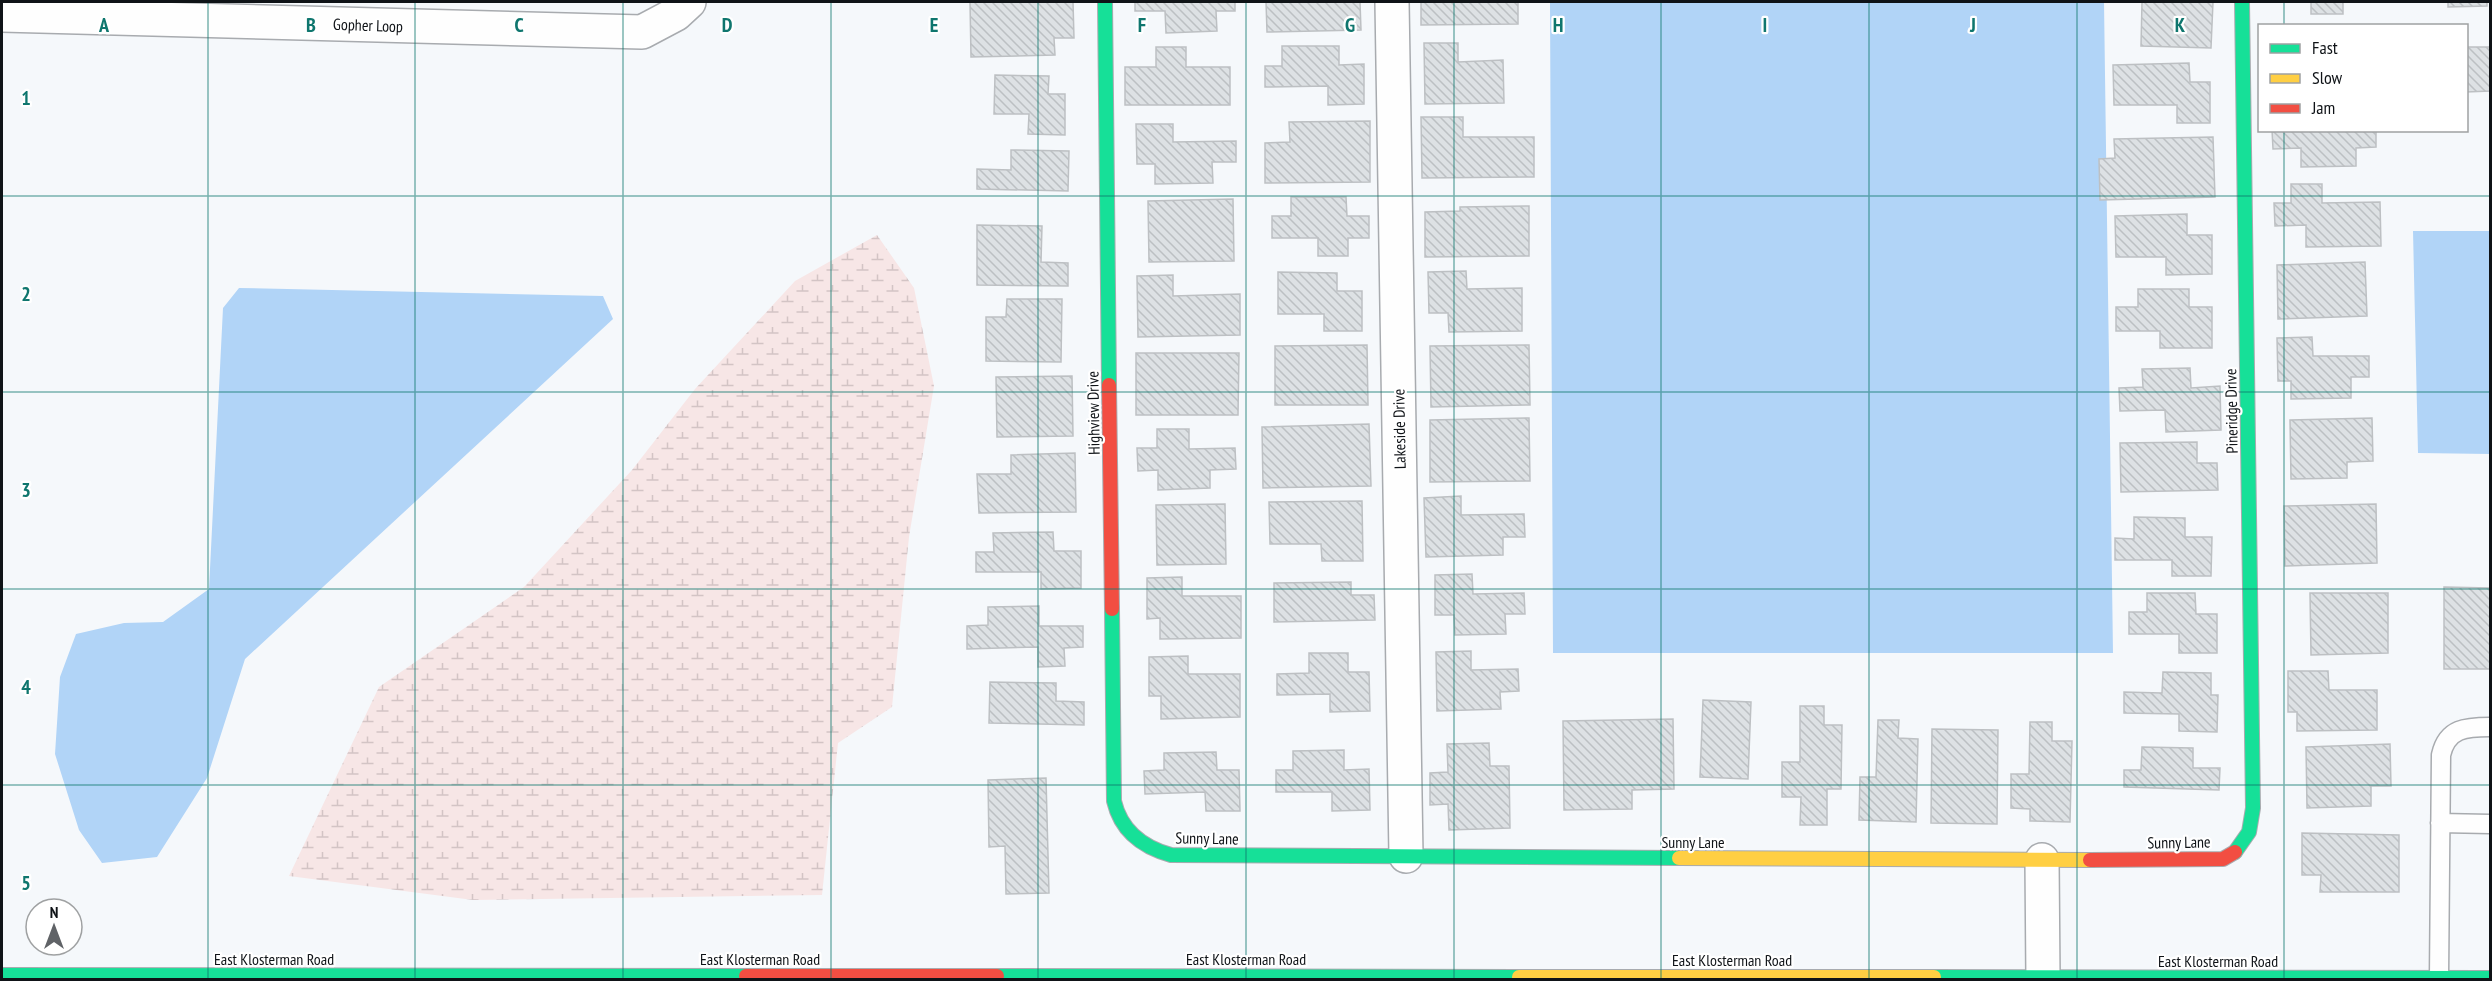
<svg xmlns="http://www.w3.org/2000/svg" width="2492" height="981" viewBox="0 0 2492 981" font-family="'PT Sans Narrow',sans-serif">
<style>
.wetland{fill:url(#wetland-marsh)}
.water{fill:#b1d4f7}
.building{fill:url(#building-back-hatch);stroke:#bdc0c3;stroke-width:1.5}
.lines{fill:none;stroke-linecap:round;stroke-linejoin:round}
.lane-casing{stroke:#a8abaf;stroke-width:21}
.street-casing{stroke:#a8abaf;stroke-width:36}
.fast-casing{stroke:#a8abaf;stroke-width:16}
.slow-casing{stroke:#a8abaf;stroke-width:16}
.jam-casing{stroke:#a8abaf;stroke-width:16}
.lane{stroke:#fefefe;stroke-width:18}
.street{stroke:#fefefe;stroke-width:33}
.fast{stroke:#16e098;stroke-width:14}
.slow{stroke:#ffcf43;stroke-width:14}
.jam{stroke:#f24e42;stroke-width:14}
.grid{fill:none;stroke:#0f766e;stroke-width:1.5;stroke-opacity:0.55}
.labels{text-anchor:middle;stroke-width:4.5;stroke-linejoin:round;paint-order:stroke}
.street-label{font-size:16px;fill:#0f1317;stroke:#fff}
.grid-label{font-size:20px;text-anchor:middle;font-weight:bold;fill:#0f766e;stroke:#fff;stroke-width:4.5;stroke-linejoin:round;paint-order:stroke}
</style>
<defs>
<pattern id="wetland-marsh" width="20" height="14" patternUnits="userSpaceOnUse" patternTransform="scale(1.5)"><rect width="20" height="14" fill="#f7e6e6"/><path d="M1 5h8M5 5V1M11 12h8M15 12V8" fill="none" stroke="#d3c4c5"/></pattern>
<pattern id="building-back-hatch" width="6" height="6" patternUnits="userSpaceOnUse" patternTransform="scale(1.5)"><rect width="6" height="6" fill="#dde1e4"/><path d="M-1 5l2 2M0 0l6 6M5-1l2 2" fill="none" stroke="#bcc0c3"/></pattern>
</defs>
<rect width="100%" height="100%" fill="#f5f8fb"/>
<path class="wetland" d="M877,235L914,288L934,386L909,537L892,707L838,743L822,895L473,900L289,876L379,687L524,587L632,470L695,389L795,281Z"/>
<path class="water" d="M1550,2H2104L2113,653H1553Z
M2413,231H2490V454L2418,453Z
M239,288L603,296L613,319L245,659L207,778L157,857L102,863L79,830L55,754L60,677L76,634L124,623L163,622L209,589L223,308Z"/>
<path class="building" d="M970,2H1073L1074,38H1054L1055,55L971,57Z
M1135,2H1235V11H1216L1217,31L1166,33L1165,11H1135Z
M1266,2H1360L1361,30L1267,32Z
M1421,2H1518V24L1421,25Z
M2142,2H2213L2211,48L2141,46Z
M2311,2H2343V14H2311Z
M2448,2H2487V6L2448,7Z
M1424,43H1458V62L1503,60L1504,103L1425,104Z
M1282,46H1339V65L1364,64V104L1328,105V86L1265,87V66H1282Z
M1156,47H1186V67H1230V105H1125V67H1156Z
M2466,47H2490V91L2466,92Z
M2189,63L2190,82H2210V123H2177V105H2114L2113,65Z
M995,75L1049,76L1048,94H1065V135L1028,134L1029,114H994Z
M1421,117H1463V137H1534V177L1422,178Z
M1370,121V182L1265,183V143L1290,142L1289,122Z
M1136,124H1173V142L1236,141V162H1212L1213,183L1155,184V164H1137Z
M2272,130H2376V147L2356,148V166L2301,167V148L2273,149Z
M2213,137L2215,197L2100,200L2099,159L2115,158L2114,139Z
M1011,150L1069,151L1068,191L977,189V169L1011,170Z
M2291,184H2322V203L2380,202L2381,246L2306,247V225L2275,226L2274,203H2291Z
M1291,197H1346L1347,216H1369V238H1348V256H1318V238H1272V216H1291Z
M1233,199L1234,261L1149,262L1148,201Z
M1529,206V256L1425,257V212L1460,211V207Z
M2187,214V235H2212V274L2166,275V257H2116L2115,216Z
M977,225L1042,226L1041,262L1068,263V286L977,285Z
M2365,262L2367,316L2278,319L2277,265Z
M1466,271L1467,289L1522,288V331L1449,332L1448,313H1429L1428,272Z
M1278,272L1337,273V291H1362V331H1324V314H1278Z
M1173,275V296L1240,294V335L1138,337L1137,276Z
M2138,289H2189V307H2212V348H2160V331H2116V307H2138Z
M1007,299H1062L1061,362L986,361V317H1006Z
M2312,337L2313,356H2369V377H2351V398L2291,399V381H2278L2277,338Z
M1367,345L1368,405H1275V346Z
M1529,345L1530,405L1431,407L1430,346Z
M1136,353H1239L1238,415H1136Z
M2190,368L2191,388L2220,386L2221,430L2166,432L2165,410L2120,411L2119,388L2143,387L2142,369Z
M1072,376L1073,436L997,437L996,377Z
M1529,418L1530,481L1430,482V420Z
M2372,418L2373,461L2347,462V478L2291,479L2290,420Z
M1369,424L1371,486L1263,488L1262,427Z
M1157,429H1189V449L1235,448L1236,469L1210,470V488L1158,490V470L1138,471L1137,448H1157Z
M2197,442V463H2217L2218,490L2121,492L2120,443Z
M1075,453L1076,512L979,513L977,474H1011V455Z
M1461,496V515L1524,514L1525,537H1503V555L1426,557L1424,498Z
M1362,501L1363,561H1322L1321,544H1270L1269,502Z
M1225,504L1226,564L1157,565L1156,505Z
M2376,504L2377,563L2285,566L2284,506Z
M2134,517L2185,518V537H2212L2211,576H2172V560H2115V538L2134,539Z
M1053,532L1054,551H1081V588L1041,589V572H976V552H994L993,533Z
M1472,574L1473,594L1524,593L1525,614H1505L1506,634L1455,635L1454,615H1435V575Z
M1182,577V596H1241V638L1160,639V618L1147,619V578Z
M1351,582V595H1374L1375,620L1274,622V583Z
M2444,587L2490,588V669H2444Z
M2147,593H2195L2196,614H2217V653H2179V634H2129V612H2147Z
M2310,593H2388V653L2311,655Z
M1039,606V626H1083V647L1064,648L1065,666L1038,667V647L967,649V626L988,625V607Z
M1471,651V670L1518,669L1519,691L1500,692L1501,709L1437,711L1436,652Z
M1309,653H1348V672H1369L1370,711L1330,712V694L1277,695V674L1309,673Z
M1188,656V674H1240V717L1161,719V696H1149V657Z
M2288,671H2328L2329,690H2377V730L2297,731V712H2288Z
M2163,672L2211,673V695H2218L2217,732L2179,731V714L2124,713V692L2162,693Z
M990,682L1056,683V701L1084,702V725L989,723Z
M1703,700L1751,702L1748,779L1700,777Z
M1800,706H1824V725H1842L1841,789H1827V825H1800L1801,797H1782V762H1800Z
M1673,719L1674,789L1632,790V809L1564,810L1563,721Z
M1878,720H1899L1898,738L1918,739L1916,822L1859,820L1860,777H1876Z
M2030,722H2052V741H2072L2070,822L2030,821V809L2011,808V774H2029Z
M1932,729L1998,730L1997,824L1931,823Z
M1489,743L1490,766H1509L1510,828L1449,830L1448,804L1430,805V773L1448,772L1447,744Z
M2390,744L2391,786H2371V806L2307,808L2306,747Z
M2142,747L2193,748V768H2220L2219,790L2124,787V770H2141Z
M1344,750V770L1369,769L1370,810L1332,811V792H1276V770H1293V751Z
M1216,752L1217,770H1239L1240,811H1206L1205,792L1145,794L1144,771L1164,770V753Z
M1046,778L1049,893L1006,894L1005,846L989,847L988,780Z
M2302,833L2399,835V892H2320L2321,875H2302Z"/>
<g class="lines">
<defs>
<path id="lane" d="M2440,823L2490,824
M2439,978L2441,755C2447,728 2466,727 2490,727"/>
<path id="street" d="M1392,2L1406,856
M2,15L642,32L676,14L689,2
M2042,860L2043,980"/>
<path id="fast" d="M1105,2L1109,385
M1112,609L1114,801C1121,831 1142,847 1171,855L1679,858
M2235,852L2249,832L2253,808L2242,2
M2,975L746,976
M997,976L1519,977
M1934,977L2490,978"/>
<path id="slow" d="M1679,858L2090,860
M1519,977H1934"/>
<path id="jam" d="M1109,385L1112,609
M2090,860L2223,859L2235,852
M746,976H997"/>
</defs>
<use href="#lane" class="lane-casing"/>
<use href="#street" class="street-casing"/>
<use href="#fast" class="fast-casing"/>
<use href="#slow" class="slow-casing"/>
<use href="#jam" class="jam-casing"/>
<use href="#lane" class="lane"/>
<use href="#street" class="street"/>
<use href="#fast" class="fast"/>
<use href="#slow" class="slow"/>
<use href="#jam" class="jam"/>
</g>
<path class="grid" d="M208,2V980M415,2V980M623,2V980M831,2V980M1038,2V980M1246,2V980M1454,2V980M1661,2V980M1869,2V980M2077,2V980M2284,2V26M2284,130V980M2,196H2490M2,392H2490M2,589H2490M2,785H2490"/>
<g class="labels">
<g class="street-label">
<text transform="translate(368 25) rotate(2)" y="6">Gopher Loop</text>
<text transform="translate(2231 411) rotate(-91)" y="6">Pineridge Drive</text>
<text transform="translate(1093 413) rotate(-91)" y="6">Highview Drive</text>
<text transform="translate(1399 429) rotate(-91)" y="6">Lakeside Drive</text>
<text transform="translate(1207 838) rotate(1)" y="6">Sunny Lane</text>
<text x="1693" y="848">Sunny Lane</text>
<text transform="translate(2179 842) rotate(-1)" y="6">Sunny Lane</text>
<text x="274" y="965">East Klosterman Road</text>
<text x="760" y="965">East Klosterman Road</text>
<text x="1246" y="965">East Klosterman Road</text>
<text x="1732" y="966">East Klosterman Road</text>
<text x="2218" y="967">East Klosterman Road</text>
</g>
</g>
<g class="grid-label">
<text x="104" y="32">A</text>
<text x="311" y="32">B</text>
<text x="519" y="32">C</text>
<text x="727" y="32">D</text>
<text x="934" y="32">E</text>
<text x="1142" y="32">F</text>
<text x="1350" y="32">G</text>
<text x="1558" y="32">H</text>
<text x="1765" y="32">I</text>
<text x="1973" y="32">J</text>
<text x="2180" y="32">K</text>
<text x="26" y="105">1</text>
<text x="26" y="301">2</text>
<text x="26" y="497">3</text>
<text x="26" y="694">4</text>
<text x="26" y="890">5</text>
</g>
<rect width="2492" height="981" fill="none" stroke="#0f1317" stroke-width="6"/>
<rect x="2258" y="24" width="210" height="108" fill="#ffffff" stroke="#9fa1a2" stroke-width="1.5"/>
<rect x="2270" y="44" width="30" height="9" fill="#16e098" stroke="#9fa1a2" stroke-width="1.5"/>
<text x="2312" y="54" font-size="18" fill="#0f1317">Fast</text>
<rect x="2270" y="74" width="30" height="9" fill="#ffcf43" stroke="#9fa1a2" stroke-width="1.5"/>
<text x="2312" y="84" font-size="18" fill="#0f1317">Slow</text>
<rect x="2270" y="104" width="30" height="9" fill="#f24e42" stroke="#9fa1a2" stroke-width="1.5"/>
<text x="2312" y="114" font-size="18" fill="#0f1317">Jam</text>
<g transform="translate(54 927)"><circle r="28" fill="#ffffff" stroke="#9fa1a2" stroke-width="1.5"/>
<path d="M0-4.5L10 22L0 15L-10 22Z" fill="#606367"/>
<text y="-9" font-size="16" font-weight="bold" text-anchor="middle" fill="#0f1317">N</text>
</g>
</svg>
